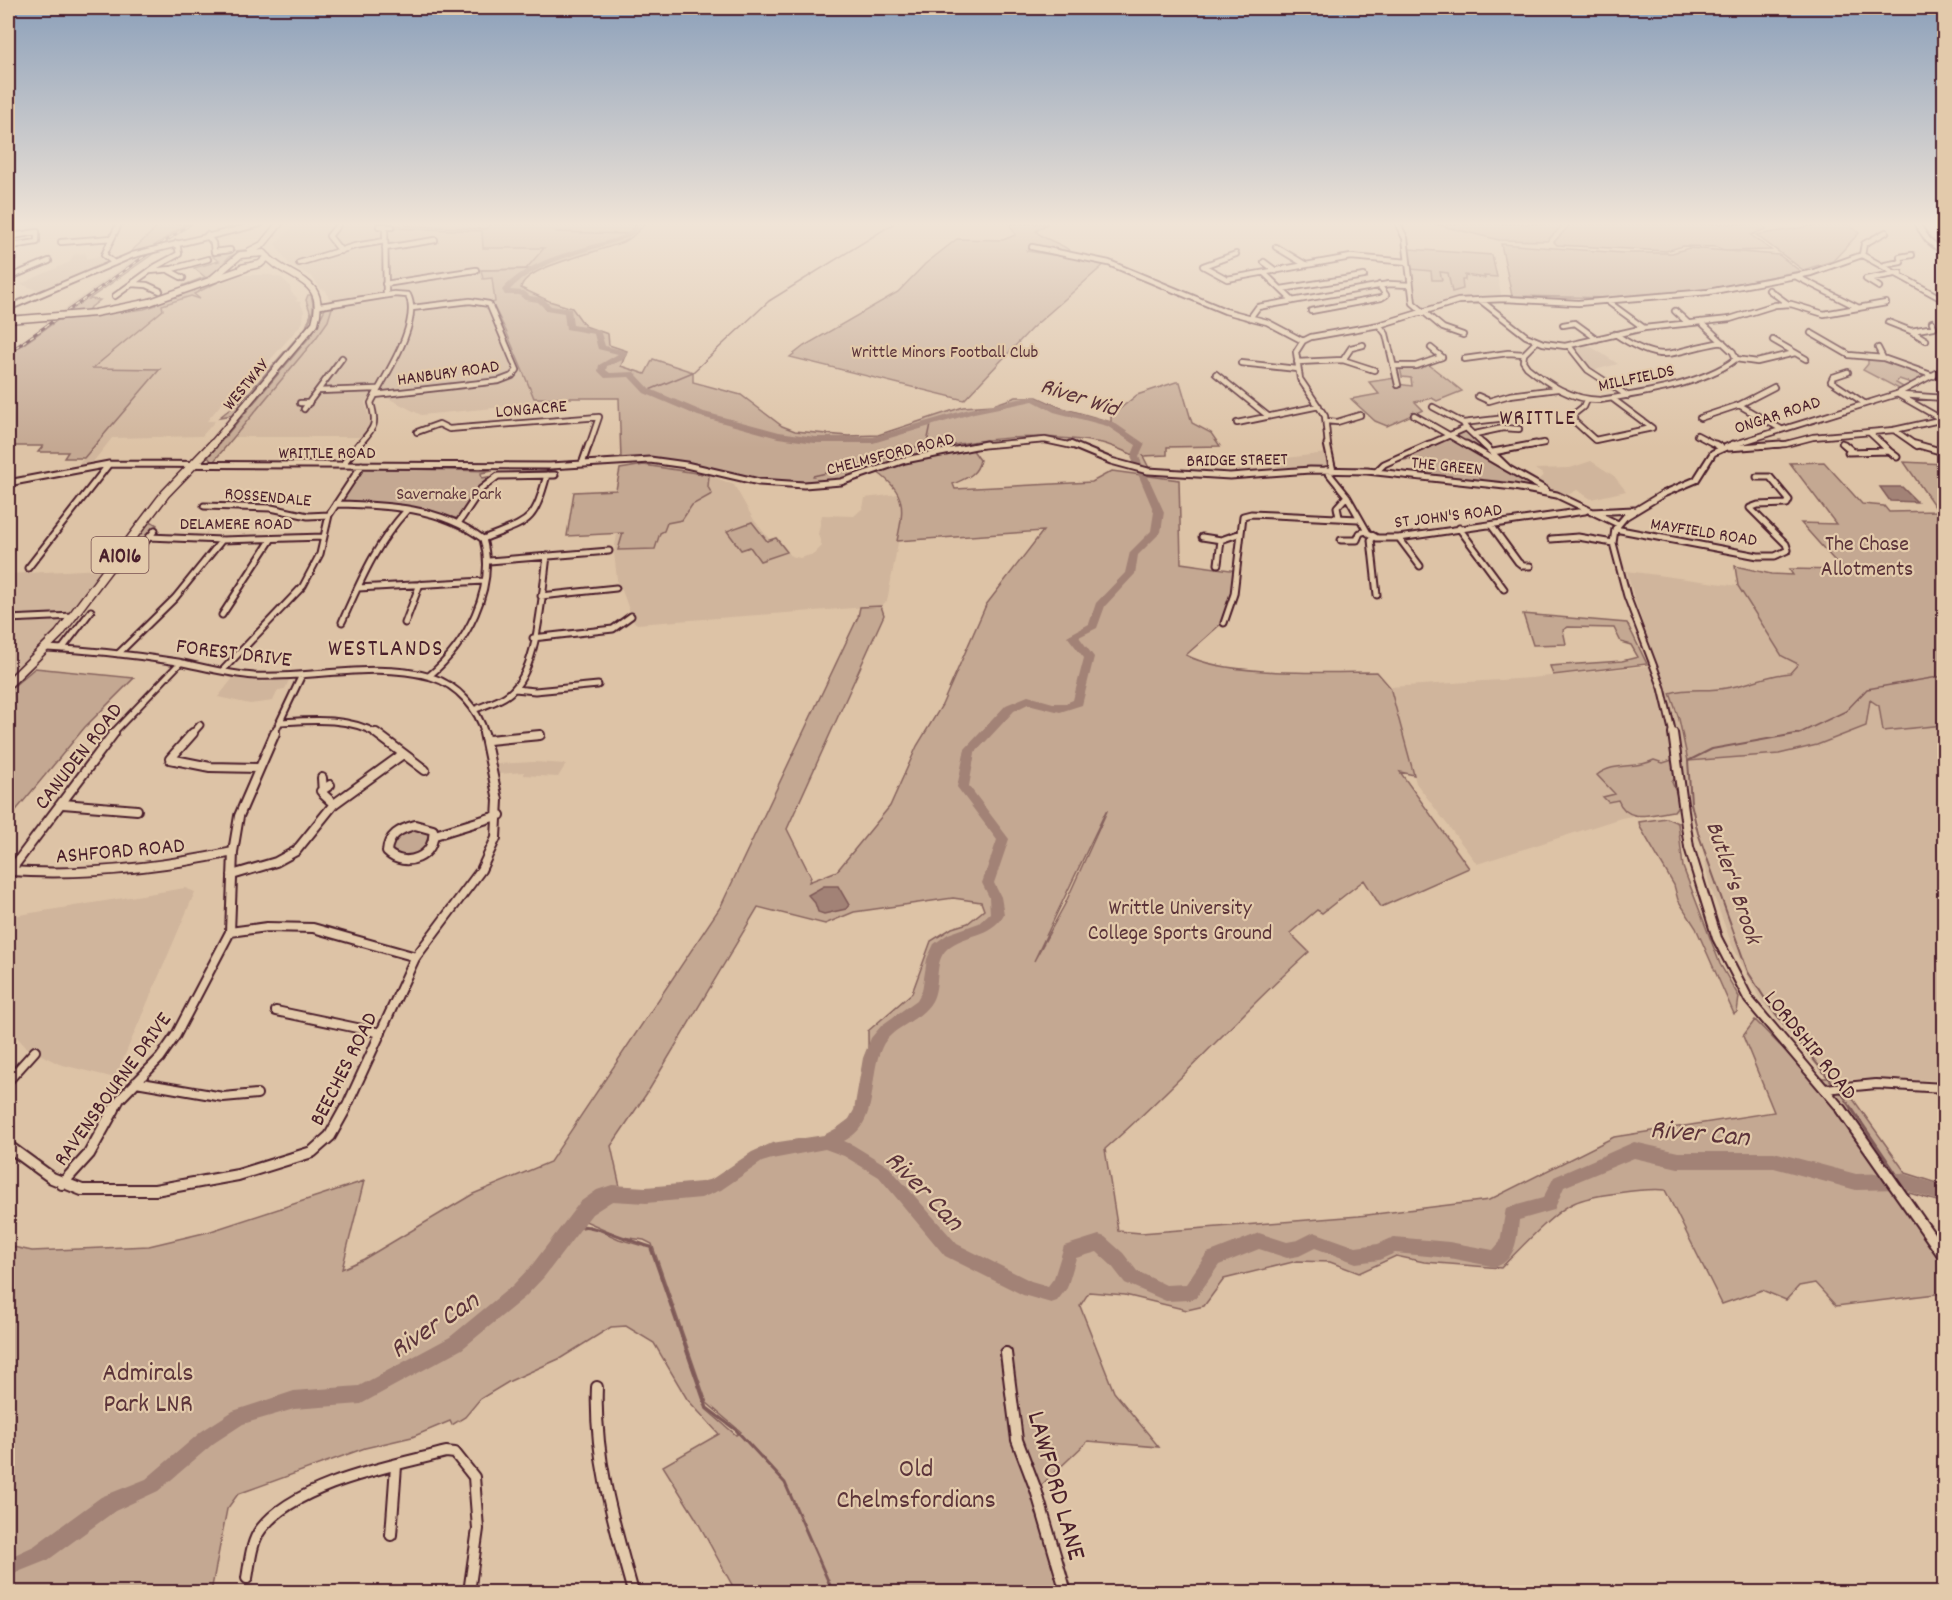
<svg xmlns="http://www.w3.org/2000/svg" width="1952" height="1600" viewBox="0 0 1952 1600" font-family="Dekko,sans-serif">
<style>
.built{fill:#d0b59c}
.green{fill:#c4a892;stroke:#87645e;stroke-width:1.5;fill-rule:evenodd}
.water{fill:#a28276;stroke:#7f5a58;stroke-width:1.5}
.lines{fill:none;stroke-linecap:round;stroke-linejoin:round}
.stream-far2{stroke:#7f5a58;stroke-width:1.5}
.stream-far1{stroke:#7f5a58;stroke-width:2}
.stream{stroke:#7f5a58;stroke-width:3}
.river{fill:#a28276;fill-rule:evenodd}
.minor-far3-casing{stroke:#4a1f2b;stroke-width:8}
.minor-far2-casing{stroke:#4a1f2b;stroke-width:9}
.minor-far1-casing{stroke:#4a1f2b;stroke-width:12}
.minor-casing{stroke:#4a1f2b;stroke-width:14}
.major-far1-casing{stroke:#4a1f2b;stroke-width:9}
.major-casing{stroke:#4a1f2b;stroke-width:11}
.minor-far3{stroke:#e3caab;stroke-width:4.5}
.minor-far2{stroke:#e3caab;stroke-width:5}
.minor-far1{stroke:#e3caab;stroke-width:8}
.minor{stroke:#e3caab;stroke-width:10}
.major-far1{stroke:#e3caab;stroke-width:6}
.major{stroke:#e3caab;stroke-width:8}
.rail-casing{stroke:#4a1f2b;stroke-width:3}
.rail{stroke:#e3caab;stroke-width:1.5;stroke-dasharray:4.5;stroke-linecap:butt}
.minor-bridge-casing{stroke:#4a1f2b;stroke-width:8;stroke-linecap:butt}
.major-bridge-casing{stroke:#4a1f2b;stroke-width:9;stroke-linecap:butt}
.minor-bridge{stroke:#e3caab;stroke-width:4.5}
.major-bridge{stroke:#e3caab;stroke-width:6}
.labels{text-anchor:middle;stroke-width:4.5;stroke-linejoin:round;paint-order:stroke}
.far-park-label{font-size:18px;fill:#5c343a;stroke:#e3caab}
.far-street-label{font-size:18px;fill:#4a1f2b;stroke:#e3caab}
.shield{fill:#e3caab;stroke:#785251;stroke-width:1.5}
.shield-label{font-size:21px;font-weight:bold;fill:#4a1f2b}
.far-quarter-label{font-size:22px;letter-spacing:1.5px;fill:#4a1f2b;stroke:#e3caab}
.park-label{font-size:22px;fill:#5c343a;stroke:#e3caab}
.street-label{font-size:22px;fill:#4a1f2b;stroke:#e3caab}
.water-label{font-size:24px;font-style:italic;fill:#5c333a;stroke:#e3caab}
.neighbourhood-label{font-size:24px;letter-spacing:1.5px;fill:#4a1f2b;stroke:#e3caab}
.near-park-label{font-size:27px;fill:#5c343a;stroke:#e3caab}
.near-street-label{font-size:27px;fill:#4a1f2b;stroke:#e3caab}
.near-water-label{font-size:28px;font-style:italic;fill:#5c333a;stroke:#e3caab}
</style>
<rect width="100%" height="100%" fill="#ddc3a6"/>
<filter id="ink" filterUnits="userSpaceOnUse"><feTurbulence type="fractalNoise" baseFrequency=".0167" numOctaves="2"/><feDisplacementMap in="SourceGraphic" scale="12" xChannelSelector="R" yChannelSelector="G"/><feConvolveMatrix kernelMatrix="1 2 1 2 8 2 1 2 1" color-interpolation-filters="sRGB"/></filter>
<g filter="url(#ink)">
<path class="built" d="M491,224L487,229L393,225L392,228L482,231L484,248L544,247L526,269L481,270L491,277L495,303L492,304L506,331L536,404L421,415L384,396L369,398L365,402L371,426L363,437H232L316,338L328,321L332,308L326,290L321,289L312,277L289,264L275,244L294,225Z
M1409,249L1492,255L1502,298L1452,300L1427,307L1418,306L1415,304Z
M152,251L65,313H59L141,254Z
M86,253V259L99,256L107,264L44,293L21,284L70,262L73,255Z
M235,275H270L282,278L290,286L291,292L298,299L295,301L300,302L304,311L303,322L299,327L232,403H222L207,421H215L202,436L112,438L93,462L78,465L160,369L92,368L158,315L162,310V305L191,296L199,298L193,294Z
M1587,345L1598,351L1618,364L1590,371L1573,348Z
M1326,453L1331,469L1280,472L1271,460Z
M1591,461L1614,476L1626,491L1591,499L1577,490L1564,497L1535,482L1544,475L1535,469L1570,468Z
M644,465L709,475L734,485L754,520L769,539L777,537L791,556L800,558L814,554L822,546L818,534L822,515L854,516L863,508L865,498L898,494L904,511L887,601L881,606L637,624L633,621L622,590L618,588L614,552L617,534L567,536L574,492L616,490L620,469Z
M102,569L74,608L28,661L8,678V574Z
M1627,571L1738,586L1782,656L1879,706L1883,730L1944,725V1080L1827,1079L1761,1001L1732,945L1709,883L1696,814L1665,810L1621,818L1477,864L1416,783L1390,687L1531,678L1657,665L1634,598Z
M233,678L263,682L289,680L285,689L278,690L273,701L250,704L218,697Z
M534,762L566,764L558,777L523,775L524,772L499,774L497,764Z
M185,888L195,892L115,1078L59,1064L26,1047L14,1034L8,1041V920L13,916Z"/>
<path class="green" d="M161,224H186L148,250L126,256Z
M491,224H646C640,228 635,235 629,239C611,251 524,264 521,288L549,301L572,308L585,326L608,334L609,345L627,351L621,366L645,374L653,359L693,372V382L741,395L782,426L795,431L848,436L878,435L963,407L993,405L1016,397H1037L1059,407L1111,422V416L1137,395L1176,382H1180L1192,423L1211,433L1220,446L1167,447V455L1143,456L1150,470L1141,468L1136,456C1125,452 1114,446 1102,443C1041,432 972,437 912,455C880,465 850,480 816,483C750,487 689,456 621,459L619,398H534L506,331L492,303L495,302L492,278L483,279L481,270L526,269L544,248H483L482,231L391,228L393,225L487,229Z
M1010,224H1047L1036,231C1044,241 1059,241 1070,251L1068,254L1038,248L1026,251L1106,263L1032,328L964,400L790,357L804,346L898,292L925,264L957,239L1003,240L1015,235Z
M1434,224H1561L1563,225L1547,241L1499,240Z
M1571,224H1762L1766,229L1751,235L1771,250L1726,251L1716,247L1683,246L1666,251L1557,245L1554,242Z
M1824,224H1848L1859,233L1833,261L1803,270L1756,235Z
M1501,244L1623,253H1672L1689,248L1779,255L1800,271L1710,289L1612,298L1512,296Z
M160,249L89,299L100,300L86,311L65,313L152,251Z
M251,249L229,257L214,274L188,287L184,285L205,277L194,268L219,261L213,257L219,253Z
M1409,249L1492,255L1497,277L1484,276L1485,278L1465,275V280H1462L1463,289L1452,292L1448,273L1440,272L1442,280H1432L1431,271L1411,269Z
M232,275L194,294L200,299L191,296L162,305L163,310L157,315L93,368L160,369L84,458H64L68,452H38L43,446H8V355L58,320L144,309L156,305H149Z
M308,295H311C316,310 311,320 303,332L232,415L220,417L246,396L306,327L311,314L306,300Z
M336,306L332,308L328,321L316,338L214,461H211L208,457L312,334L325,309Z
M1868,358L1888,359L1932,376L1914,384L1899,379L1896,383L1905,388L1901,390L1863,370L1868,364Z
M1428,364L1462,391L1437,401L1432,398L1415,402L1423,410L1387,426L1375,421L1351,399L1379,394L1369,382L1395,378L1397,384L1412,386L1411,378L1402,377L1400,368Z
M1462,432H1468L1502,463L1539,488L1423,475L1427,468C1418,461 1410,457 1399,461Z
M972,449L980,460C977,475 967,478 953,484L955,489L1092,482L1112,471L1179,480L1181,563L1238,571L1223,622L1186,655C1226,677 1329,672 1377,672L1390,687L1414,775L1400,772L1469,868L1381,907L1364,880L1322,913L1317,910L1290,933L1309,952C1238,1015 1177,1087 1105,1149L1118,1231L1141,1233L1359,1216L1489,1200L1614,1137L1774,1112L1743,1036L1755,1020L1812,1078H1838L1906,1173L1944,1185V1203L1909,1193L1896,1194L1944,1265V1293L1836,1306L1815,1283L1799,1286L1786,1300L1762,1290L1722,1304L1665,1190C1647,1188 1590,1195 1574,1203C1553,1212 1518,1251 1501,1268L1424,1262L1396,1256L1359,1273L1330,1262L1297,1261L1224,1279L1204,1306L1187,1310L1125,1295L1089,1292L1080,1306L1114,1392L1159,1447L1088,1441L1033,1493L1061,1592H736L695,1517L663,1466L719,1434L687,1399L654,1343L626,1326L611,1327L561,1358L510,1381L480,1399L465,1417L452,1425L450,1421L412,1437L365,1448L238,1494L227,1509L211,1592H8V1246L32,1251L149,1246L208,1232L364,1181L342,1269L364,1259L473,1194L550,1162L721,906L858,617L860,607L881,606L884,615L787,829L811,877L809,882L837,871L890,806L917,746L942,705L986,605L1043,531L897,541C904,509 907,493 877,472L925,457ZM1107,811L1065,904L1034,961L1106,811ZM953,898L981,902L984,910L968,923L952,928L931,941L912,993L868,1031C868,1053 870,1095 858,1113C835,1148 789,1137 754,1154C733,1165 718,1182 694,1186C669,1191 645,1190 620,1187L611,1146L649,1090L758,907L825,924L854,912ZM612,1187L620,1188L618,1199L600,1203L583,1220L622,1237L644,1240L652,1244L707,1403L741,1432L736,1435L706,1409L650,1248L619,1239L590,1226L578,1229L571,1224C581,1207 592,1193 612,1187Z
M1824,462L1862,504L1884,506L1889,512L1938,511L1904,462L1944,464V725L1883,731L1879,706L1870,700L1866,726L1817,745L1779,754L1688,761L1679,719L1670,693C1689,687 1707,692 1726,688C1748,685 1766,675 1790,673L1798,664L1782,656L1738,586L1735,566L1771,574L1793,575L1789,569L1843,570L1801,523L1836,524L1790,463Z
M644,465L709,475L708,487L712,494L692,505L682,520L667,523L664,531L660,533L655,549L618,550L623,533L567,536L574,492L616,490L620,469Z
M363,468L493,471L481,473L482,478L493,476L484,482L460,519L438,514L342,502L341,501Z
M149,520L157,525L132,553L129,557H133L124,570L113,571Z
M752,522L767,541L776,538L787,552L760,561L750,547L741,550L727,531Z
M1523,614L1627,623L1647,664L1553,675L1550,666L1622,661L1638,657L1631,645L1621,642L1614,628L1568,627L1563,630L1566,644L1533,645Z
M35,668L134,678L85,727L8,820V691Z
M1654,760L1663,763L1672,760L1675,778L1672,782L1680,803L1674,811C1653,813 1628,825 1618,800L1608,802L1603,797L1615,794L1597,775C1615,761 1635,770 1654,760Z
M1666,818L1678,823L1683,867L1720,964L1739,997L1737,1012L1734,1014L1696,928L1678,900L1674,885L1640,827L1639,822Z
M409,828L427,829L432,837L424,852L404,859L390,851L392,840Z"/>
<path class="water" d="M1880,487H1902L1917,502L1890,501Z
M824,886H838L849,905L846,909L824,914L818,912L815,903L808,895Z"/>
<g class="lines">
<path class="stream-far2" d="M556,232L629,234
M481,270L537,269
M647,391L693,372L769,301L893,224
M813,476L867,464L927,443L931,424
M1798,734L1846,711L1867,689L1944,676"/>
<path class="stream-far1" d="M1801,733L1712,749L1688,761L1691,803L1698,833L1748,972L1771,1008L1832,1082
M1841,1093L1853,1110"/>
<path class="stream" d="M1852,1109L1901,1181
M575,1225C603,1227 624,1239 651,1247L707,1408L736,1430L785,1483L833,1592"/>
<path class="river" d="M632,224H638L637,230L629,237C590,253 540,258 510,290L524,291L530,296L543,298L551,306L571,309L573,325L600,330L605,346L626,351L627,353L623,360L607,366L606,370L610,373L634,372L650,389L704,412L779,432L815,437H873L969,409L1034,396L1060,408L1113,422L1145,444L1139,457L1164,512L1161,532L1138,555L1135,574L1105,606L1097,628L1079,637L1094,657L1082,705L1060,712L1028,704L1014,711L975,753L969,786L1009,839L994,883L1001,897L1004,914C991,938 964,933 947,949C933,962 941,985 932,1001C920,1022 892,1026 882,1047C867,1078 881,1123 844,1141L853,1145L889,1167L957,1244L1031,1281L1048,1286L1054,1278L1064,1246L1099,1235L1105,1237L1123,1253L1137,1271L1166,1285L1186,1284L1207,1253L1213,1251L1259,1233L1287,1242L1298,1240L1314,1232L1356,1247L1378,1244L1394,1237L1449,1242L1493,1250L1500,1242L1506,1208L1543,1198L1554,1177L1634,1142L1678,1152H1774L1856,1174L1901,1173L1944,1186V1202L1901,1189L1856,1190L1774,1168H1678L1634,1158L1564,1187L1554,1210L1519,1220C1517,1239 1516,1259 1496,1267L1449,1258L1395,1253L1379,1260L1356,1263L1315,1248L1299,1256L1287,1258L1259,1249L1219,1265L1196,1298L1190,1300L1166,1301L1125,1283L1111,1265L1097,1252L1076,1258L1067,1288L1057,1301L1051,1303L1023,1295L945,1256L879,1177L844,1156L825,1149L772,1159L762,1162L721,1190L701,1198L646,1203L612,1201L592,1214L544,1277L525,1297L462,1349L361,1404L294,1409L243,1424L214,1443L158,1491L115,1511L48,1560L8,1576V1558L34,1546L101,1497L146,1479L202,1431L233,1411L294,1391L359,1386L450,1337L513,1285L532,1265L580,1202L597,1190L612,1185L646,1187L701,1182L712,1179L752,1152L772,1143L824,1135L837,1128L849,1119L854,1110L863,1058L871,1038L882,1025L917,1000L922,991L927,959L934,944L948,934L979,923L990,913L989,897L982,883L997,840L957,787L965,749L1006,705L1028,696L1053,703H1066L1073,700L1084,658L1067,636L1089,624L1096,603L1125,573L1130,552L1151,531L1154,512L1131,457L1136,445L1107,426L1054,412L1033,401L974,413L873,443H815L778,438L698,416L644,393L629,377L605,378L598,371L599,365L618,354L598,349L594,334L566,329L564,313L546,310L538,302L525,300L519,295H505L502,290C532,255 584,250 625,235L631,229Z"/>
<defs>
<path id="minor-far3" d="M1398,224L1405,238L1413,303L1443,328L1463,335
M1917,224L1928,240L1944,253
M8,225L13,224
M338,225L329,236L341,251
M379,226L392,227
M385,226L386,295
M207,235L213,243L214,252L230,250
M8,237L13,236L11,256L14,258L8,260
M61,242L112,238
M12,246L37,242V232L13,236
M165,247L260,224
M1032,247L1109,263L1225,311L1267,322L1303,341
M1276,247L1306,265
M385,248L435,240
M1236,254L1203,266L1227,279L1351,257L1408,262
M1862,255L1944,300
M1862,255L1864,244L1886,232
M1264,262L1276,271
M114,263L104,255L119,224
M299,263L355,246L385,241
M1885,265L1901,262L1900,257L1912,255
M150,271L172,269L208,259
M170,271L183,278
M1264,273L1293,301
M1797,277L1859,308
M8,278L49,261
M132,284L147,285L160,291
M385,284L476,270
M1879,287L1866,279L1900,273
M1281,289L1364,276
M1769,290L1788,304
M115,296L155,267L179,254L177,243
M1480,300L1526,336L1543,343L1565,346L1644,328L1730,319L1775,305L1791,304L1824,314L1886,303
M1607,301L1644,328
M320,306L394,294L408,295C422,323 384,377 371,403C378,427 373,428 358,446
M8,308L133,255
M1311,311L1381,298L1386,295L1379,285
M1675,311L1688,323
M1250,318L1258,307L1389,284L1410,285
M1888,322L1911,331
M1379,325L1386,334L1398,385
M1563,325L1575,323L1597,339
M1811,333L1849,355L1883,358
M1615,334C1666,368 1669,350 1723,342
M1773,340L1806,359
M1926,340L1911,331L1934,327L1932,322
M1537,341L1524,354L1523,361L1527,367C1548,384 1571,400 1600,400C1640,394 1704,384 1736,359L1733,352L1701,322
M1363,345L1351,348L1343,360L1374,370
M1569,346L1588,370L1628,396
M1878,348L1883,358L1934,376
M1464,359L1508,353L1524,354
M1736,359L1757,362L1795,353
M1297,362L1343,360
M1241,363L1297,369
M1395,366H1416L1442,357L1431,348
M1848,372L1833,377L1831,381L1864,403
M1216,374L1268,416
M318,391L377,389
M1897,394L1943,420
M375,395L499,381L512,376L517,370L489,304L470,301L412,308
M1902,395L1944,398
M1478,396L1489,401L1510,395L1557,389
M1586,400L1583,407L1574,414V421L1595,440L1652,428L1613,399
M300,403H309
M1739,405L1781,429
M1433,407L1463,423
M304,409L342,358
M1414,415L1468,446
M1700,418L1739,405L1774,387
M1327,421L1337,422L1360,415
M1237,423L1319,406
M1466,428L1485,446
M1466,428L1463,423L1506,418L1502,415
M1894,430L1917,446
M417,432L439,424L449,429L599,417L589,446
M1870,433L1884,446
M1475,434L1503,428L1519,429
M1697,435L1718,446
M1842,443L1846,446
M977,446L1045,440L1073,446
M1328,446L1325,416L1300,379L1296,352L1303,341L1311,337L1379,325L1458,301L1505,299L1578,303L1708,292L1811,273L1862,255
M1425,446L1466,428
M1527,446L1544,443
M1729,446L1897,394L1944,369
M1758,446L1786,444L1813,437L1894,430L1944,419"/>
<path id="minor-far2" d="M1070,444L1111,461L1148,471L1230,476L1310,470L1367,471L1514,487L1557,495L1618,524
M1327,444L1333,471
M1466,444L1509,469
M1483,444L1509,469L1546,490
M1715,444L1722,448
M1844,444L1852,451
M1915,444L1940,451
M1729,448L1780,444
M1889,451L1897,457
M1493,452L1536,444
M1848,452L1889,451L1882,444
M343,464L359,444
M582,464L589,444
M1326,470L1347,496L1368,533L1377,538H1399L1585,511
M1376,472L1384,464L1429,444
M8,483L109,464L550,466L650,460L686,465L759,482L804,485L841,482L905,460L986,444
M336,504C387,505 441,507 483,539C497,588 466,645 429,676
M204,506L271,508L308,516L329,515
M1591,512L1634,510
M1339,517L1337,507L1347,496
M459,522L481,489L498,476L555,475
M1491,525L1518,562L1523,566H1530
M1459,528L1504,589
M1615,529L1758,556H1775L1788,550L1786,544L1750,508L1758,505L1787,504L1789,500L1770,477H1757
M149,537L222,540L324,537
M1202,537L1221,540L1241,533
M1374,537L1371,540L1377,595
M1399,538L1420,566
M483,539C530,520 533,525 547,475
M1551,539L1578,537L1613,543
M1341,540H1357L1360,533L1366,531
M138,551L155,530
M489,561L609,551
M1218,564L1221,540
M28,568L109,464
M358,588L484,581
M541,596L616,588
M222,615L271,540
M8,619L74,616
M342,622C361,580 375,545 407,510
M405,623L420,584
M1224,623L1234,594L1243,516L1251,514L1358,519
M533,638L613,629L631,616
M47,648C91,650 135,655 178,662C203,667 229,674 254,676C313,679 374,661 431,677C458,685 478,709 485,734
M62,649L91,611
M118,654L175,598L222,540
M222,671L303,586L320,554L329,515L362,465
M515,689L535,691L598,685
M476,709C488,704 504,700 513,690C539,664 542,592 547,556
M280,722C314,720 347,717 378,734
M112,734L180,663
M192,734L200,725
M274,734L301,677
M1673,734L1662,688L1627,596L1613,543L1615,529L1625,517L1663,494L1696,480L1713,453L1733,444"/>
<path id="minor-far1" d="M193,733L170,759L210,767L258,768
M376,733L425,770
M1673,733L1689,847L1717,938L1749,1000L1842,1110
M489,740L540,735
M322,778L323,794L334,804
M321,791L330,785
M63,804L137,810
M415,825L433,830C437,856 405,870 387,852C388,835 400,829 415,825Z
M435,835L500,815
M9,871C85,876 158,868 233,852
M8,874L114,733
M232,875L276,862L296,851L334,804L403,754
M230,932L267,927L313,928L416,957
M276,1011L381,1033
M8,1081L35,1051
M136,1082L223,1097L257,1094
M1825,1089L1876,1084L1944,1088
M114,1110L120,1099L160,1058L176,1035L230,932L233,852L239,816L275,733
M345,1110L415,958L481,870L496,838L498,800L484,733"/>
<path id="minor" d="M1841,1109L1944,1256
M8,1146L52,1178L82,1190H155L238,1175L312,1152L330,1136L345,1109
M62,1184L89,1154L114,1109
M1006,1353L1017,1440L1036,1490L1066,1592
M597,1387C594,1458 614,1524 633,1592
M391,1535L396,1466
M247,1578C250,1562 251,1542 261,1529C296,1483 392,1466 446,1452L455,1453L474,1477L478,1529L469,1592"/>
<path id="major-far1" d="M250,251L262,245L279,224
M241,268L260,264L268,257
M150,302L246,268
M211,446L315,323C329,275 286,281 264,253L240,255L212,279"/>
<path id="major" d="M8,684L59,634L165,494L213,444"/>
</defs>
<use href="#minor-far3" class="minor-far3-casing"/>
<use href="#minor-far2" class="minor-far2-casing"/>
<use href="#minor-far1" class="minor-far1-casing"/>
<use href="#minor" class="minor-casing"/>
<use href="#major-far1" class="major-far1-casing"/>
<use href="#major" class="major-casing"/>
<use href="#minor-far3" class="minor-far3"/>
<use href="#minor-far2" class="minor-far2"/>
<use href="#minor-far1" class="minor-far1"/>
<use href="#minor" class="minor"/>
<use href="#major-far1" class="major-far1"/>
<use href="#major" class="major"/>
<defs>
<path id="rail" d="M8,353L190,224"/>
</defs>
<use href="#rail" class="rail-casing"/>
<use href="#rail" class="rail"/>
<defs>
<path id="minor-bridge" d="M133,255L165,247"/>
<path id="major-bridge" d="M8,320L95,313L150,302"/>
</defs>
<use href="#minor-bridge" class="minor-bridge-casing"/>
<use href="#major-bridge" class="major-bridge-casing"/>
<use href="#minor-bridge" class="minor-bridge"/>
<use href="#major-bridge" class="major-bridge"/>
</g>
</g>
<linearGradient id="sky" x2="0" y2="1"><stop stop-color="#8ca0ba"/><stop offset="0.5" stop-color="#f0e4d7"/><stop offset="1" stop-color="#f0e4d7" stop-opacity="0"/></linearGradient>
<rect width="1952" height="448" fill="url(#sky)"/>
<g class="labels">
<g class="far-park-label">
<text x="945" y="357">Writtle Minors Football Club</text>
<text x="449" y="499">Savernake Park</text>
</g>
<g class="far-street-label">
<text transform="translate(448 372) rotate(-8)" y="6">HANBURY ROAD</text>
<text transform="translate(1636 377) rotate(-12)" y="6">MILLFIELDS</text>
<text transform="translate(245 384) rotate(-50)" y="6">WESTWAY</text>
<text transform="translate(531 408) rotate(-5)" y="6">LONGACRE</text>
<text transform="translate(1777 414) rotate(-18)" y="6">ONGAR ROAD</text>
<text x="327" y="458">WRITTLE ROAD</text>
<text transform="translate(890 453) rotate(-14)" y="6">CHELMSFORD ROAD</text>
<text transform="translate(1237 459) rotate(-1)" y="6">BRIDGE STREET</text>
<text transform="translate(1447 465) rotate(6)" y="6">THE GREEN</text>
<text transform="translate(268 496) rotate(5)" y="6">ROSSENDALE</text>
<text transform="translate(1448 515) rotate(-7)" y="6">ST JOHN'S ROAD</text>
<text x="236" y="529">DELAMERE ROAD</text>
<text transform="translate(1704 531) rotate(9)" y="6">MAYFIELD ROAD</text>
</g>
<rect class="shield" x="91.5" y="537" width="57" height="36" rx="4.5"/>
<g class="shield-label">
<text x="120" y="562">A1016</text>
</g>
<g class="far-quarter-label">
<text x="1538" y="424">WRITTLE</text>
</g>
<g class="park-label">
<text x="1867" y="550">The Chase<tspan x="1867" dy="25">Allotments</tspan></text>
<text x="1180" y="914">Writtle University<tspan x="1180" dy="25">College Sports Ground</tspan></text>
</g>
<g class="street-label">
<text transform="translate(234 651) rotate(7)" y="8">FOREST DRIVE</text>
<text transform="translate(77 755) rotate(-52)" y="8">CANUDEN ROAD</text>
<text transform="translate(120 849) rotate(-5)" y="8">ASHFORD ROAD</text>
<text transform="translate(1812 1044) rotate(51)" y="8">LORDSHIP ROAD</text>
<text transform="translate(342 1068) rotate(-63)" y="8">BEECHES ROAD</text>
<text transform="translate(111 1088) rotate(-54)" y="8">RAVENSBOURNE DRIVE</text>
</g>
<g class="water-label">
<text transform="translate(1080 396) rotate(18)" y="8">River Wid</text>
<text transform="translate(1735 882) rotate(71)" y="8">Butler's Brook</text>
</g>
<g class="neighbourhood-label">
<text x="386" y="655">WESTLANDS</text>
</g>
<g class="near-park-label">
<text x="148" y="1380">Admirals<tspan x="148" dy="31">Park LNR</tspan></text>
<text x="916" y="1476">Old<tspan x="916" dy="31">Chelmsfordians</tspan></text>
</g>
<g class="near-street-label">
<text transform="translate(1058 1485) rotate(74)" y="9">LAWFORD LANE</text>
</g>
<g class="near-water-label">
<text transform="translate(1700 1131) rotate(5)" y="10">River Can</text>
<text transform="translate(926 1189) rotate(46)" y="10">River Can</text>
<text transform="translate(433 1323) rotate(-33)" y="10">River Can</text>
</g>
</g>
<rect width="1952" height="1600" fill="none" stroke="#e3caab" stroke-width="30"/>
<rect x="15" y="15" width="1922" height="1570" fill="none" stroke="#4a1f2b" stroke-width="2" filter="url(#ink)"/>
</svg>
